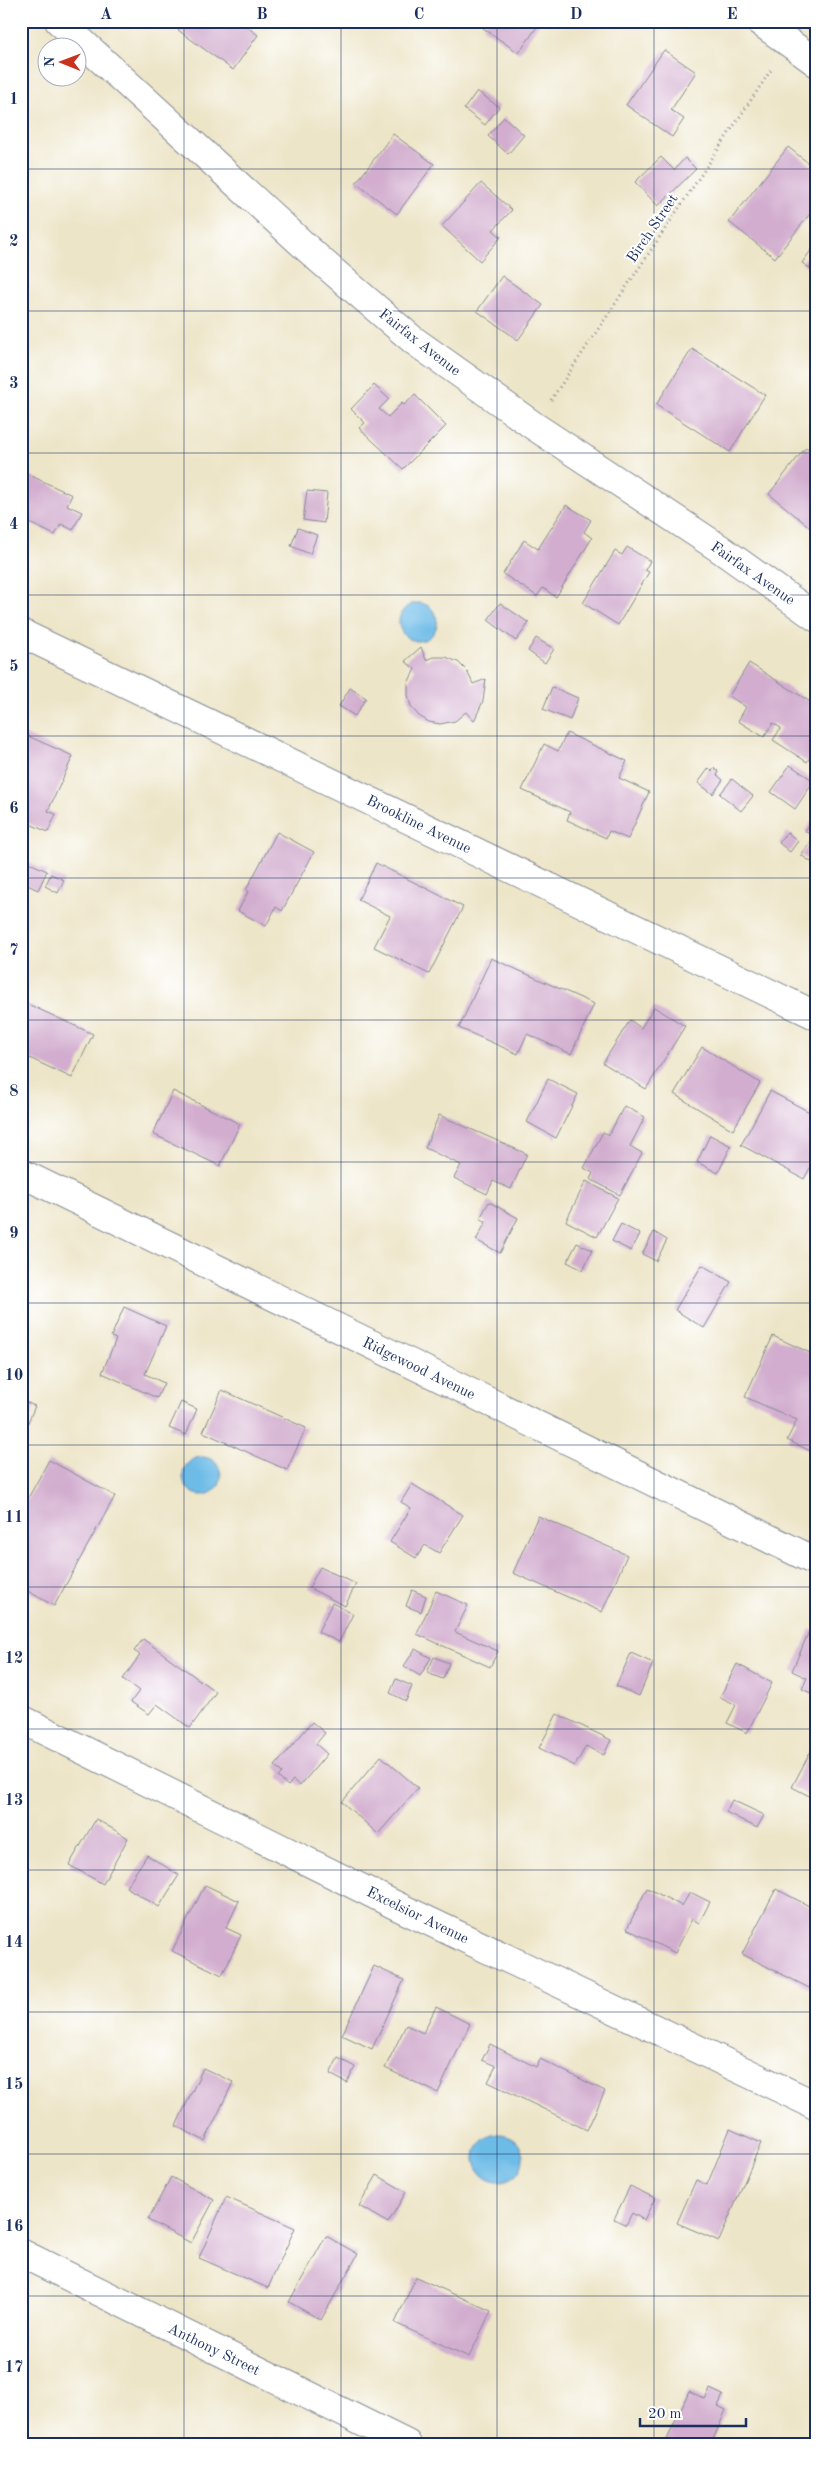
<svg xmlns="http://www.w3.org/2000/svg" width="838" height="2465" viewBox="0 0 838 2465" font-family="'Old Standard TT',serif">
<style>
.green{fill:#a6c269;stroke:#607864}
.water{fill:#6dbbe7;stroke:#4475a2}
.building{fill:#d2adcf}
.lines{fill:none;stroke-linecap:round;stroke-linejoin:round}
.minor-casing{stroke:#848a93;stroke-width:30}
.path{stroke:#848a93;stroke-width:3;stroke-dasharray:1 4;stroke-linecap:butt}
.minor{stroke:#fff;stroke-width:28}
.grid{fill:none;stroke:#1b2f5e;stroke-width:1;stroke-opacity:0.55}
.labels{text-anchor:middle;stroke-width:4;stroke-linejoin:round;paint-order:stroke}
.street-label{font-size:15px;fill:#1b2f5e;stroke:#fff}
.neatline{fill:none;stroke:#1b2f5e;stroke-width:2}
.grid-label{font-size:16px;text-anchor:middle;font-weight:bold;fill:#1b2f5e}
</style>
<rect width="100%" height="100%" fill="#fff"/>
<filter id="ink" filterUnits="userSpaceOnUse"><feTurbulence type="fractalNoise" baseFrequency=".02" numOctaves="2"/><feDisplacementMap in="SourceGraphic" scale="10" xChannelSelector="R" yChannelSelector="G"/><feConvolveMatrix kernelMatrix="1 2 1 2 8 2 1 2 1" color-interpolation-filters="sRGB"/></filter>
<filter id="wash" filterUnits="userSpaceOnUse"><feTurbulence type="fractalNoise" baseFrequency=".0096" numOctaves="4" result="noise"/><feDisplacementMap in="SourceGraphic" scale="20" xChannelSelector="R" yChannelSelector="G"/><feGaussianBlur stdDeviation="1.12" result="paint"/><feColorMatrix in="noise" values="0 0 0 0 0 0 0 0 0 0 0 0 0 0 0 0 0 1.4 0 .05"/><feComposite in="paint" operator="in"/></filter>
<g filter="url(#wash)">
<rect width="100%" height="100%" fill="#ede5c8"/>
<path class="green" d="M788,21H817V41Z"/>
<path class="water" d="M399 622a19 19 0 1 1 38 0a19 19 0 1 1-38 0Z
M183 1476a19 19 0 1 1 38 0a19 19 0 1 1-38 0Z
M475 2158a24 24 0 1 1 48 0a24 24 0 1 1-48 0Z"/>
<g id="blocks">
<path class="building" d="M185,21H239L258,35L233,70L178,30Z
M487,21H541L519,53L483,28Z
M664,50L696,72L671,110L684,119L672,137L626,105Z
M477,91L499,107L485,125L464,109Z
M504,117L524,135L508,154L488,136Z
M393,134L434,164L397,214L356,183Z
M788,147L817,170V205L775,258L729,222Z
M661,157L674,170L685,158L696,169L658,206L635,182Z
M481,183L512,210L493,230L501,237L480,261L442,226Z
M817,242V273L802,263Z
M502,276L543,305L518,340L477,311Z
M692,349L765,395L730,452L656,405Z
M374,385L389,399L379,409L388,417L402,403L404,405L415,395L446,426L403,469L359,428L365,423L351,409Z
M806,447L817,456V533L769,494Z
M21,471L72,495L67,505L82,512L73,530L61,524L55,535L21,519Z
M307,491L327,493L324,523L303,520Z
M566,505L591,520L584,532L592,538L556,597L543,588L537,596L503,574L524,540L538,549Z
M298,528L317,535L310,554L291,546Z
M627,547L650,561L645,570L649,572L618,625L583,603L615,551L622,555Z
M500,603L529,623L516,641L488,620Z
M536,638L554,649L545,663L528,651Z
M421,647L426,660L433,657H446L458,662L467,671L473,684L486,679L483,701L474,721L466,712L455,721L440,724L429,722L419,716L411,707L408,695V683L415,669L405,661Z
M749,663L817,706V746L807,762L773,740L781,728L773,723L764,737L738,721L746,707L729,696Z
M552,687L578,698L570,720L543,709Z
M350,688L366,698L355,716L339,706Z
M21,733L73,756L48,811L56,814L48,832L21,820Z
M567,733L627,761L619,778L649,792L628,839L609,831L606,838L567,820L570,812L522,790L544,744L558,751Z
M790,765L814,781L795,809L771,792Z
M709,768L712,771L714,768L719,772L717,775L723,780L713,794L698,783Z
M732,779L753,796L741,811L720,794Z
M817,814V866L801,855L814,837L805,831Z
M277,832L314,852L282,911L276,907L266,926L238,911L248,892L246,890Z
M787,832L798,841L790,852L779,843Z
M21,859L47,871L38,890L21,882Z
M376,863L463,907L429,974L374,947L390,916L358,900Z
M51,874L64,880L58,893L45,886Z
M491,958L594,1004L571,1054L527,1034L518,1054L459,1028Z
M21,1001L93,1034L72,1078L21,1054Z
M654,1007L685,1026L646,1089L603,1063L630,1020L641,1028Z
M702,1047L760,1083L733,1130L674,1094Z
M548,1079L578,1094L556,1138L527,1122Z
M173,1091L240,1124L220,1166L153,1134Z
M770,1091L817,1116V1155L804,1179L741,1145Z
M624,1106L645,1117L630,1146L642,1153L620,1195L590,1179L593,1173L584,1168L603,1132L609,1135Z
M439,1115L527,1154L511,1189L493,1181L487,1194L454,1178L461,1165L425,1148Z
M710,1135L731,1146L718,1173L697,1162Z
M586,1181L618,1198L597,1237L566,1221Z
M489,1202L518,1218L500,1253L476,1240L486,1222L480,1218Z
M621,1224L640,1234L631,1251L612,1241Z
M654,1232L667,1240L656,1261L642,1254Z
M577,1243L592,1250L583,1270L567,1262Z
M21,1259L29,1263L21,1278Z
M702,1265L731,1282L704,1328L675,1310Z
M124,1307L166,1326L145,1374L164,1383L157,1398L102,1373L116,1339L111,1337Z
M773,1336L817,1356V1454L787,1440L797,1420L745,1397Z
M222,1390L306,1428L287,1470L203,1432Z
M21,1400L35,1406L21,1439Z
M181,1402L197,1409L186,1435L169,1428Z
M49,1460L115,1496L54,1606L21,1587V1511Z
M412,1484L463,1515L439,1553L425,1545L416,1558L390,1542L411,1508L401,1502Z
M538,1516L627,1555L602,1612L513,1573Z
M320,1567L356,1584L345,1606L309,1588Z
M412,1590L426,1596L421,1612L406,1606Z
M436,1591L468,1605L455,1632L498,1651L490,1667L417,1634Z
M332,1603L353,1614L339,1642L318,1632Z
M810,1629L817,1632L815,1695L802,1689L807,1678L792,1671Z
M143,1639L216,1692L190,1728L157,1704L149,1714L131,1702L139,1691L123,1679L140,1655L134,1651Z
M415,1649L431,1658L420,1676L404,1666Z
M631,1653L653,1663L639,1696L616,1686Z
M434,1657L449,1663L443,1679L427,1673Z
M737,1664L772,1683L747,1733L727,1723L736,1705L720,1697Z
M396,1679L412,1686L406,1701L390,1693Z
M557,1714L611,1740L604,1755L586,1746L575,1766L539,1748Z
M312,1722L325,1733L316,1744L327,1754L300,1786L293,1780L288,1786L278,1777L282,1773L275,1766Z
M813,1747L817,1750V1800L792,1787Z
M381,1756L418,1788L378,1834L342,1802Z
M732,1800L764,1815L757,1828L726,1812Z
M96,1819L128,1838L103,1884L69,1865Z
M147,1855L179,1875L159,1907L126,1887Z
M205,1885L239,1901L226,1928L241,1935L222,1975L172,1951Z
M647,1888L682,1906L690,1892L710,1902L699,1923L692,1919L675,1953L627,1929Z
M776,1889L817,1910V1992L742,1954Z
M374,1966L404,1980L372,2049L342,2035Z
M436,2007L470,2024L438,2093L385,2068L406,2025L423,2033Z
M490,2044L536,2067L540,2059L605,2091L587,2130L488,2082L496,2066L482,2060Z
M338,2058L355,2067L347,2083L330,2074Z
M203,2068L233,2082L205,2141L176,2126Z
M730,2129L761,2143L719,2241L677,2223L696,2180L707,2185Z
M377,2175L406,2192L388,2223L359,2206Z
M171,2177L214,2200L191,2243L148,2220Z
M630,2186L655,2198L644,2220L632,2213L626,2225L614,2219Z
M226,2197L295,2228L268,2288L199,2258Z
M326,2236L358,2254L321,2320L289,2302Z
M416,2277L491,2311L469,2357L395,2323Z
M710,2389L723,2395L718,2406L726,2410L711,2444H665L689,2391L705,2399Z"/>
</g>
</g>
<g filter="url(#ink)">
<use href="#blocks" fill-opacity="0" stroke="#848a93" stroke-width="1"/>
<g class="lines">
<defs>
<path id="minor" d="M59,21L320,260L413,340L534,426L719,548L817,618
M759,21L817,63
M21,633L817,1016
M21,1173L817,1562
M21,1719L397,1906L817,2106
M21,2253L407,2444"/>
</defs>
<use href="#minor" class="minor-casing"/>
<path class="path" d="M551,400L771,70"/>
<use href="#minor" class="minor"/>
</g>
</g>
<path class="grid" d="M184,21V2444M341,21V2444M497,21V2444M654,21V2444M21,169H817M21,311H817M21,453H817M21,595H817M21,736H817M21,878H817M21,1020H817M21,1162H817M21,1303H817M21,1445H817M21,1587H817M21,1729H817M21,1870H817M21,2012H817M21,2154H817M21,2296H817"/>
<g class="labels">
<g class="street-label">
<text transform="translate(652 228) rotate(-56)" y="5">Birch Street</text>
<text transform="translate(420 342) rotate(38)" y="5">Fairfax Avenue</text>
<text transform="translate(753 573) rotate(35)" y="5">Fairfax Avenue</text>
<text transform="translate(419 824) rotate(26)" y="5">Brookline Avenue</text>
<text transform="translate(419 1368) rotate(26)" y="5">Ridgewood Avenue</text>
<text transform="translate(418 1915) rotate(26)" y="5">Excelsior Avenue</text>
<text transform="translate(214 2349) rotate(26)" y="5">Anthony Street</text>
</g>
</g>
<rect width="838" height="2465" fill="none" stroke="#fff" stroke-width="55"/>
<g transform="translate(62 62) rotate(271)"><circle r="24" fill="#ffffff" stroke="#a4acbf"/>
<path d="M0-4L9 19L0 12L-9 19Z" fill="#c8321e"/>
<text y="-8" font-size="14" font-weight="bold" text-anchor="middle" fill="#1b2f5e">N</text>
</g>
<path d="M640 2418v8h106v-8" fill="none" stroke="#1b2f5e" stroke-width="2.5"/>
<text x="648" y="2418" font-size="15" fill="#1b2f5e" stroke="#ffffff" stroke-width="4" paint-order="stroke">20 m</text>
<rect x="28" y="28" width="782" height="2410" class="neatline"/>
<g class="grid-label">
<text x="106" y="19">A</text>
<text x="262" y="19">B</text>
<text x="419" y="19">C</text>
<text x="576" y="19">D</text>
<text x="732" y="19">E</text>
<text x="14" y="104">1</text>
<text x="14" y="246">2</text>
<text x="14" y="388">3</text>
<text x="14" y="529">4</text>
<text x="14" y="671">5</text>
<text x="14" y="813">6</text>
<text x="14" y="955">7</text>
<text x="14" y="1096">8</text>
<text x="14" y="1238">9</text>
<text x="14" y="1380">10</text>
<text x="14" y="1522">11</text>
<text x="14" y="1663">12</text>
<text x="14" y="1805">13</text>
<text x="14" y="1947">14</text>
<text x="14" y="2089">15</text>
<text x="14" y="2231">16</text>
<text x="14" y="2372">17</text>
</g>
</svg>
